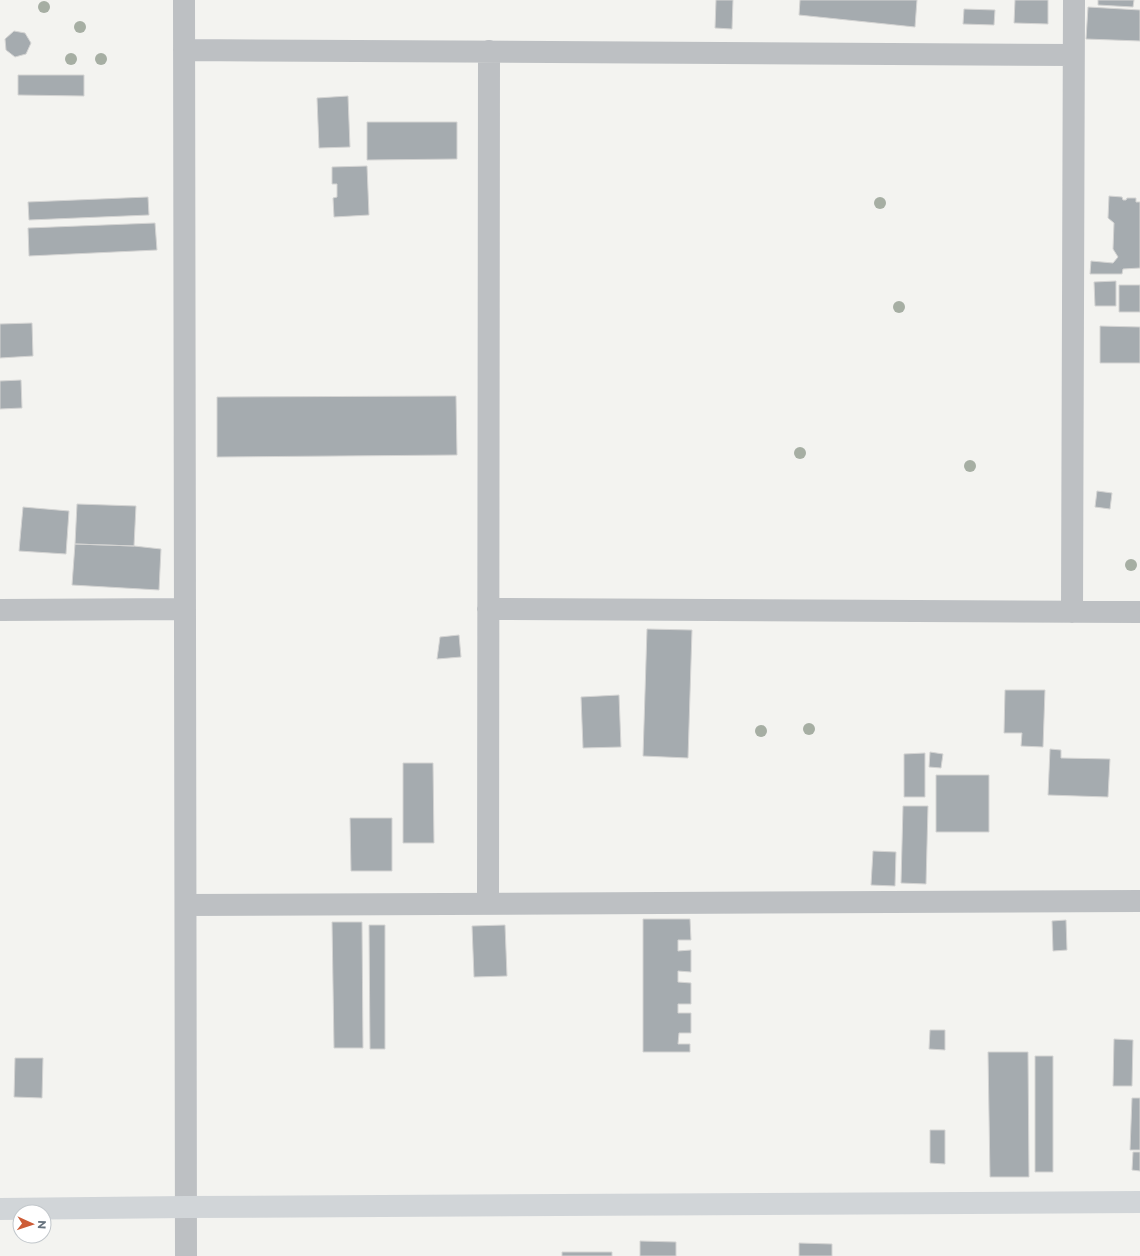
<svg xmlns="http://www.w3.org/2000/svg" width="1140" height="1256" viewBox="0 0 1140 1256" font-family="Montserrat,sans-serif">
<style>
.building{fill:#a5abaf;stroke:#d4d4d3}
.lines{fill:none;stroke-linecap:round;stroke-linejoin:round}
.street{stroke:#bdc0c3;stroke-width:22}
.secondary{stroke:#d1d5d8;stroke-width:22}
.tree{fill:#a6aea3}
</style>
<rect width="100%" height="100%" fill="#f3f3f0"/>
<path class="building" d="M716,0H733L732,29L715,28Z
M800,0H917L915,27L799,15Z
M1015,0H1048V24L1014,23Z
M1098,0H1134L1133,7L1098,5Z
M1088,7L1140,10V41L1086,39Z
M964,9L995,10L994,25L963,24Z
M14,31L25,33L31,43L26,54L15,57L6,50L5,39Z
M18,75H84V96L18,95Z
M348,96L350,147L319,148L317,98Z
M367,122H457V159L367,160Z
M367,166L369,215L334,217L333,198L337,197V184H332V167Z
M1109,196L1122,197L1123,200H1126L1127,198H1136V202H1140V268L1123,269L1122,274H1090L1091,261L1113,263L1118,257L1113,249L1114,223L1108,218Z
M148,197L149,215L29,220L28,202Z
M155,223L157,250L29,256L28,228Z
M1116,281V306H1095L1094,282Z
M1119,285H1140V312H1119Z
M32,323L33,356L0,358V324Z
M1100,326L1140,327V363H1100Z
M21,380L22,408L0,409V381Z
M456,396L457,455L217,457V397Z
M1097,491L1112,493L1110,509L1095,507Z
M77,504L136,506L134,546L75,544Z
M23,507L69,511L66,554L19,551Z
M75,544L134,546L161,549L159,590L72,585Z
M647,629L692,630L688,758L643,756Z
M459,635L461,657L437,659L440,637Z
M1005,690H1045L1043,747L1021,746L1022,733H1004Z
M619,695L621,747L583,748L581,697Z
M1050,749L1061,750V758L1110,759L1108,797L1048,795Z
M930,752L943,754L941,768L929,767Z
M925,753V797H904V754Z
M403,763H433L434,843H403Z
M936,775H989V832H936Z
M903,806H928L926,884L901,883Z
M350,818H392V871H351Z
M873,851L896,852L895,886L871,885Z
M643,919H690L691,940H678V951L691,950V972L678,971V982L691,983V1004H678V1013H691V1033H679L678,1044H690V1052H643Z
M1066,920L1067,950L1053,951L1052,921Z
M332,922H362L363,1048H334Z
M369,925H385V1049H370Z
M505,925L507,976L474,977L472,926Z
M930,1030H945V1050L929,1049Z
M1114,1039L1133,1040L1132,1086H1113Z
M988,1052H1028L1029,1177H990Z
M1035,1056H1053V1172H1035Z
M15,1058H43L42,1098L14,1097Z
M1132,1098H1140V1150H1130Z
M930,1130H945V1164L930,1163Z
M1133,1152H1140V1171L1132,1170Z
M640,1241L676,1242V1256H640Z
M799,1243L832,1244V1256H799Z
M562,1252H612V1256H562Z"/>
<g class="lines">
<path class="street" d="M184,0L186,1256
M184,50L1073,55
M488,609L1140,612
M0,610L185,609
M1072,612L1074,0
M488,903L489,51
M186,905L1140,901"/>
<path class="secondary" d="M0,1209L186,1207L1140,1202"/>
</g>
<g class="tree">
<circle cx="44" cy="7" r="6"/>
<circle cx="80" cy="27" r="6"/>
<circle cx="71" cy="59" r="6"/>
<circle cx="101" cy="59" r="6"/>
<circle cx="880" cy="203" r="6"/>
<circle cx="899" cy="307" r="6"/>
<circle cx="800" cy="453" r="6"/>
<circle cx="970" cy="466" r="6"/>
<circle cx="1131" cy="565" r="6"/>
<circle cx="809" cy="729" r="6"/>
<circle cx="761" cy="731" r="6"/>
</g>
<g transform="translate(32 1224) rotate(93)"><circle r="19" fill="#ffffff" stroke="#c2c7cb"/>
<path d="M0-3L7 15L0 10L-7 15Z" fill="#cd5c36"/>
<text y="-6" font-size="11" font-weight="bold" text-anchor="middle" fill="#66727d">N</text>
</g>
</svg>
